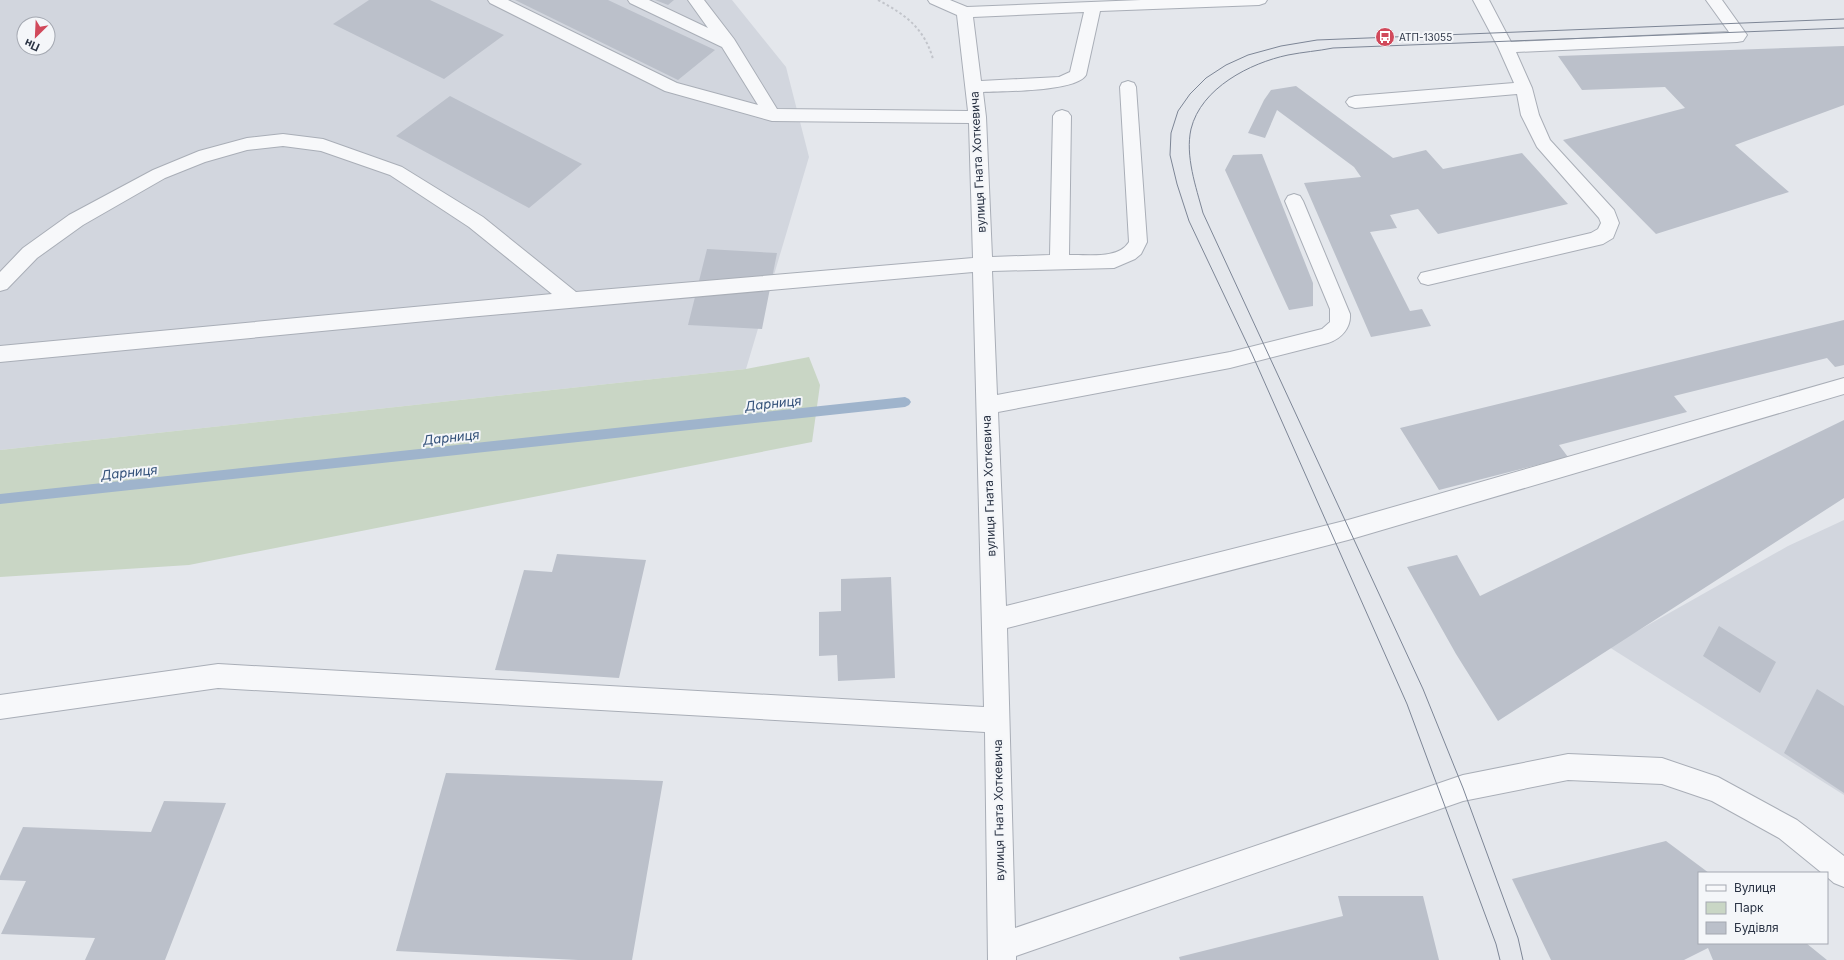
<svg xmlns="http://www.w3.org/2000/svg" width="1844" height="960" viewBox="0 0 1844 960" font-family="Inter,sans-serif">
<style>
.built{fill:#d2d6de;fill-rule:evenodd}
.green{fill:#c9d6c5}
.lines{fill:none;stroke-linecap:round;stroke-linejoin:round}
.stream{fill:#9fb4cc;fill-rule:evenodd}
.building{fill:#bbc0ca}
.minor-casing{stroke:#a9aeb7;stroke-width:2}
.path{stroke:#c2c5cb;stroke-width:2;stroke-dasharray:2.5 2.5;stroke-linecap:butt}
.minor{fill:#f7f8fa;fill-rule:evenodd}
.tram{stroke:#7d8696;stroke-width:1}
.labels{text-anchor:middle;stroke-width:4;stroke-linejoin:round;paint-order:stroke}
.far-poi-label{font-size:10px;fill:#2b3445;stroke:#f4f6f9;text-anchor:start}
.street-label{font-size:12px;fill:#2b3445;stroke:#f4f6f9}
.water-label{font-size:13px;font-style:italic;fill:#34527a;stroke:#f4f6f9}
</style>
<rect width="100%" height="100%" fill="#e4e7ec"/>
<path class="built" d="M0,0H732L786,67L809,157L746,369L0,450ZM24,24H48V48H24Z
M1844,520V795L1609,647L1788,546Z"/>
<path class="green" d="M809,357L820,385L812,442L189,565L0,577V450L746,369Z"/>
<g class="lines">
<path class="stream" d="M905,397L909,399L911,402L909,405L905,407L0,504V494Z"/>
</g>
<path class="building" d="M369,0H430L504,35L444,79L333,24Z
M515,0H608L715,50L678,80Z
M655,0H674L668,5Z
M1844,46V105L1735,145L1789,192L1656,234L1563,140L1685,108L1665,87L1582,90L1558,56Z
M1296,86L1393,158L1426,150L1443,169L1522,153L1568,204L1438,234L1418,209L1390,215L1397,228L1370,232L1410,311L1422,309L1431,326L1371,337L1304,183L1361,177L1354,167L1277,110L1265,138L1248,133L1264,100L1271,90Z
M450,96L582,164L529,208L396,136Z
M1262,154L1313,283V306L1289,310L1225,170L1233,155Z
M707,249L777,253L762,329L688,325Z
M1844,320V365L1835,367L1827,358L1674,396L1687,412L1559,445L1568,457L1439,490L1400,428Z
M1844,420V498L1498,721L1456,654L1407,567L1457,555L1480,596Z
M557,554L646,560L619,678L495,670L524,570L552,572Z
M891,577L895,678L838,681L837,655L819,656V612L841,611V579Z
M1719,626L1776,662L1760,693L1703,656Z
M1817,689L1844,706V793L1784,753Z
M446,773L663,781L632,960H578L396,951Z
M164,801L226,803L165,960H85L95,938L1,934L26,881L0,880V876L23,827L151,832Z
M1666,841L1709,873H1699V943H1806L1827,960H1713L1708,948L1684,960H1551L1512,879Z
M1338,896H1423L1439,960H1180L1179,957L1343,916Z"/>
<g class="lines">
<defs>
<path id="minor" d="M488,0H508L677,83L758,105L722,47L630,3L628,0H649L708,28L688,0H704L734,39L777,109L968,111L957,15L930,3L928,0H950L967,7L1141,0H1267L1265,3L1259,5L1100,11L1086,75C1076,92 1003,91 983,92L986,117L992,257L1050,255L1053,116L1056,112L1062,110L1068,112L1071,116L1069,255C1087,254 1118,260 1129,242L1120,87L1122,83L1128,81L1134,83L1136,87L1147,242L1141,254L1135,259L1114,268L992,271L997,395L1230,352L1322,329L1330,322V309L1285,201L1288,196L1294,194L1300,196L1303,201L1350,314C1351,328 1341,339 1328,343L1230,368L998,412L1006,606L1348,520L1844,378V394L1348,540L1007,628L1015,928L1463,775L1568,754L1662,758L1718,777L1797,820L1844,856V887L1834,883L1827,877V873H1822L1779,838L1712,801L1662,784L1568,780L1463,801L1016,956V960H988L985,732L218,688L0,719V695L218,664L984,707L973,272L468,317L0,362V346L552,294L469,227L390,175L321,151L283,146L247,150L205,162L165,178L83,225L37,258L7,289L0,291V272L23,248L69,215L153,170L199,151L247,138L283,134L323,139L402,167L483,217L576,292L973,258L969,123L772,121L665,91L490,3ZM1084,12L1070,72L1059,77L981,81L973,17Z
M1473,0H1489L1511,42L1729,32L1706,0H1722L1747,35L1743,41L1737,42L1516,52L1532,88L1539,115L1550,140L1614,210L1619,223L1613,238L1603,244L1428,285L1421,283L1418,278L1421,273L1591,233L1598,229L1601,223L1599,218L1537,147L1521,115L1517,94L1355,108L1349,106L1346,102L1349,98L1355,96L1514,83L1498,47Z"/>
</defs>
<use href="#minor" class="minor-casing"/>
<path class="path" d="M878,0C906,15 924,28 933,59"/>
<use href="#minor" class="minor"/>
<path class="tram" d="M1500,960L1496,944L1407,704L1252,354L1189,221L1177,184L1170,155L1171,133L1178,111L1190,94L1206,78L1226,65L1248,55L1281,46L1317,40L1844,19
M1523,960L1518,938L1463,788L1423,689L1203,213C1196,187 1185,156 1191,129C1201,88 1250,63 1288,55C1303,52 1318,51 1333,48L1844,28"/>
</g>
<defs>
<symbol id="bus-disc" viewBox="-11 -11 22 22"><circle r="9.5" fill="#d1495b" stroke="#f4f6f9"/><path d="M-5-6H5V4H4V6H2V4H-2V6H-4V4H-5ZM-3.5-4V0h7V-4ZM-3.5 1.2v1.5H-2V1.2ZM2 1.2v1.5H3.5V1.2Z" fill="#fff"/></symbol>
</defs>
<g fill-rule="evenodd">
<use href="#bus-disc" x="1374" y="26" width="22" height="22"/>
</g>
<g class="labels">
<g class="far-poi-label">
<text x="1399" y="41">АТП-13055</text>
</g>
<g class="street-label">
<text transform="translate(978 162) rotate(-93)" y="4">вулиця Гната Хоткевича</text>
<text transform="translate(989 486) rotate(-92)" y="4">вулиця Гната Хоткевича</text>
<text transform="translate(999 810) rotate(-91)" y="4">вулиця Гната Хоткевича</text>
</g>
<g class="water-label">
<text transform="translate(773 403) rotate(-6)" y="5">Дарниця</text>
<text transform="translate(451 437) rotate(-6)" y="5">Дарниця</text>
<text transform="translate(129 472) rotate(-6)" y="5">Дарниця</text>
</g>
</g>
<rect x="1698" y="872" width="130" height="72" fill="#f4f6f9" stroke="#a4a8b1"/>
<rect x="1706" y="885" width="20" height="6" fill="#f7f8fa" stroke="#a4a8b1"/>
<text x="1734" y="892" font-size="12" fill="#2b3445">Вулиця</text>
<rect x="1706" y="902" width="20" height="12" fill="#c9d6c5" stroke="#a4a8b1"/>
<text x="1734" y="912" font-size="12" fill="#2b3445">Парк</text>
<rect x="1706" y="922" width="20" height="12" fill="#bbc0ca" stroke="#a4a8b1"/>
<text x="1734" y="932" font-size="12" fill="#2b3445">Будівля</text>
<g transform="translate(36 36) rotate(204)"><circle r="19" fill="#f4f6f9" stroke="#a4a8b1"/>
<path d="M0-3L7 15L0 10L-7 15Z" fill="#d1495b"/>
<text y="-6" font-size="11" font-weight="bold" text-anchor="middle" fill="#2b3445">Пн</text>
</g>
</svg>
